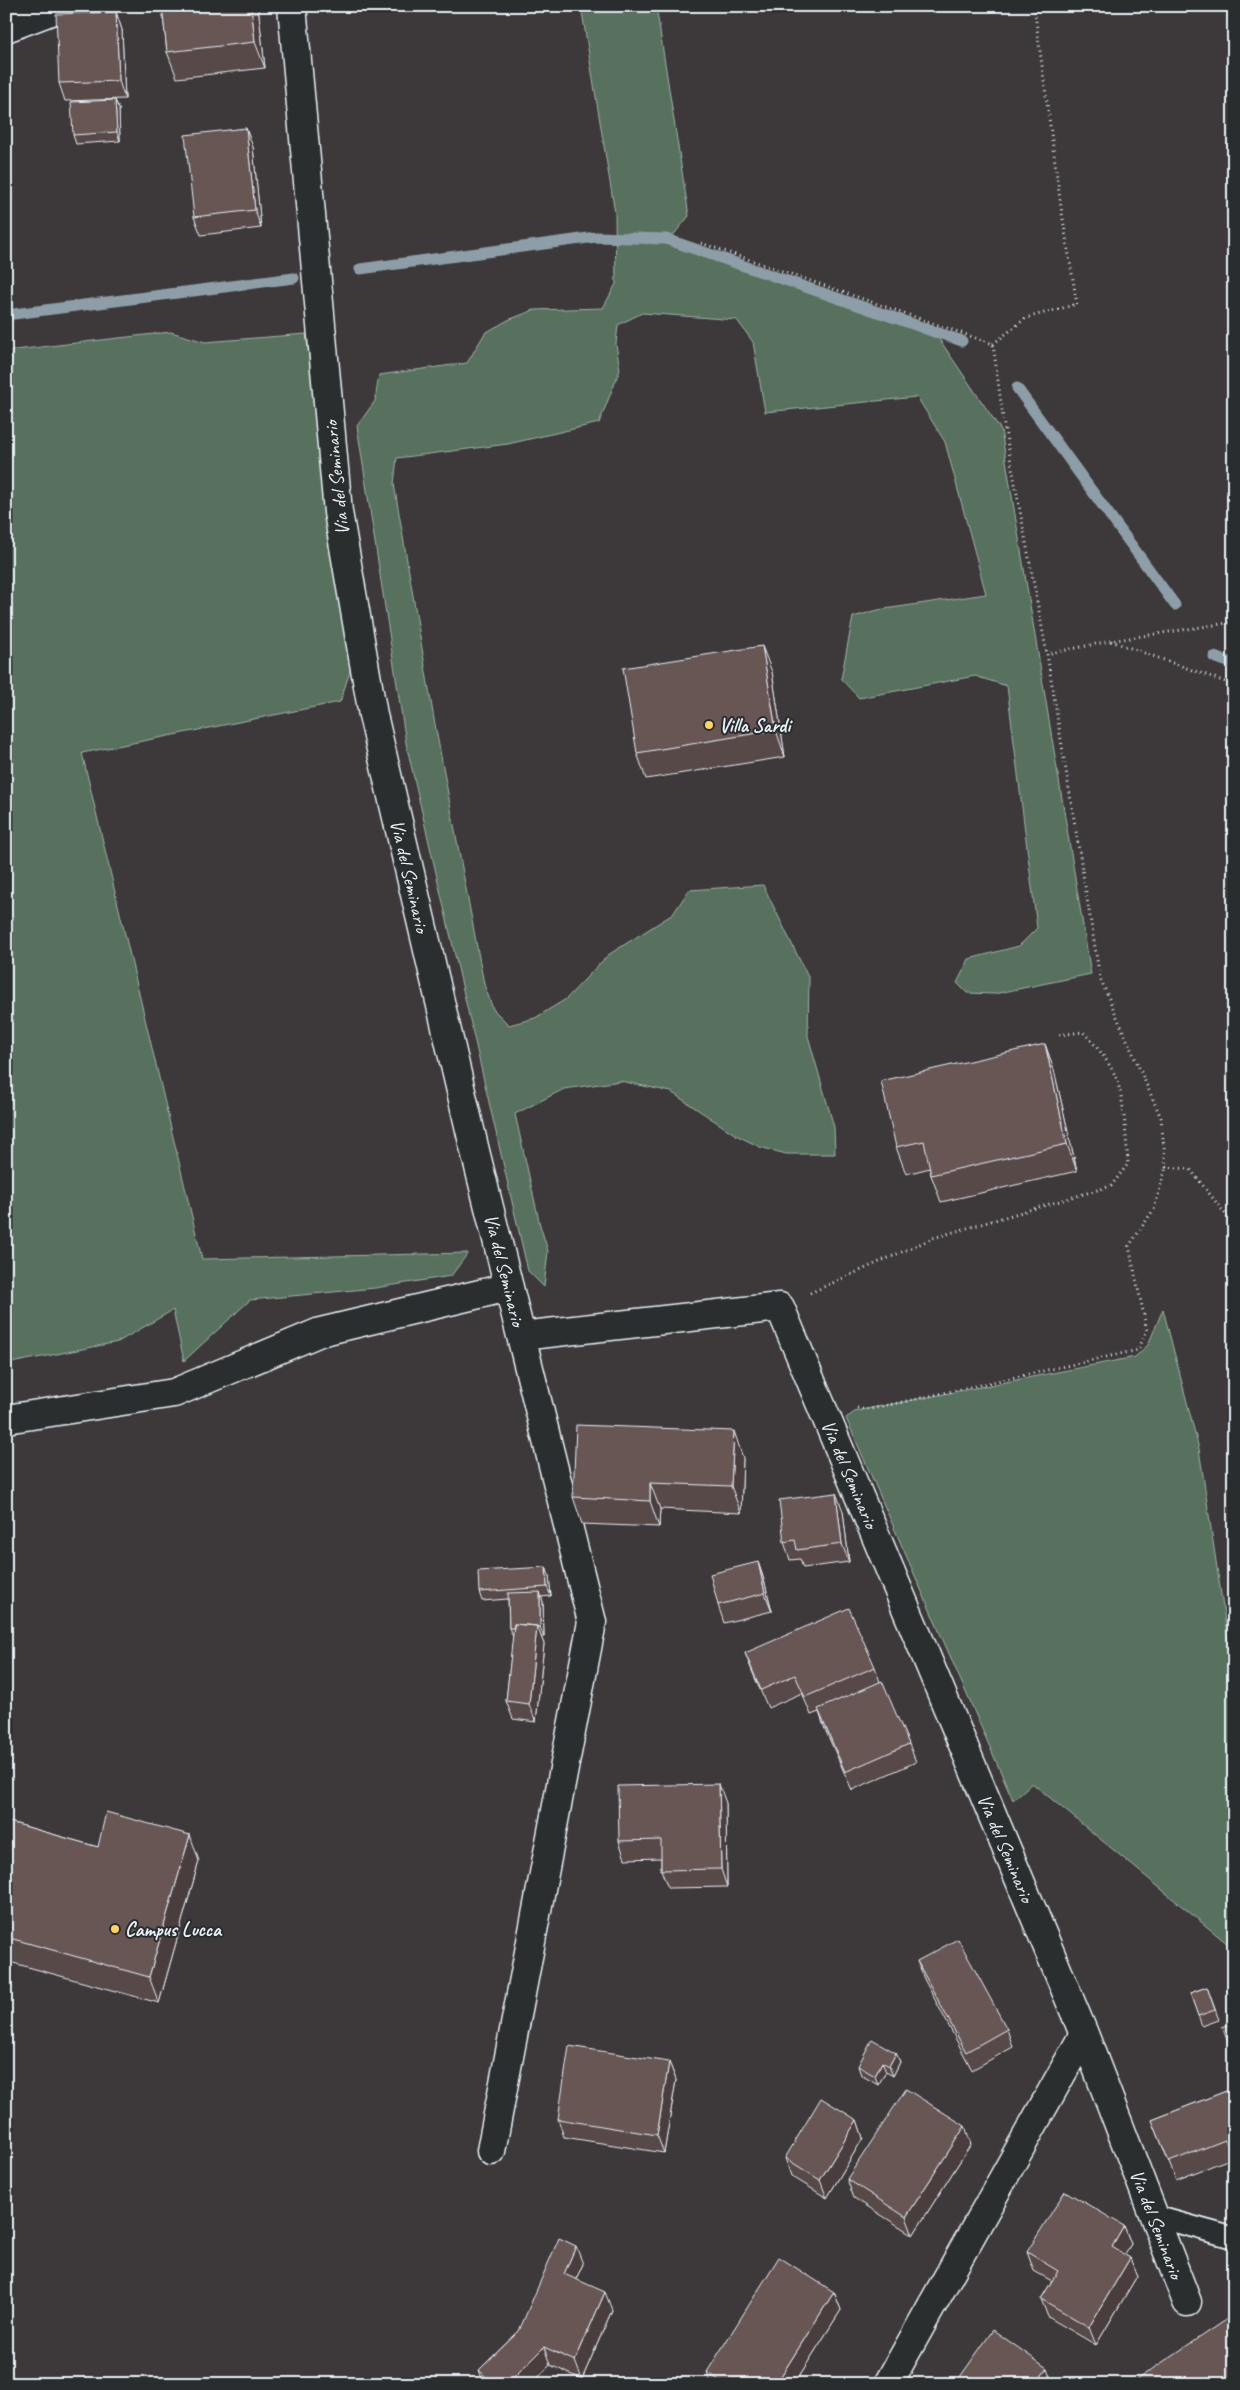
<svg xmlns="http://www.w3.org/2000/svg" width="1240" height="2390" viewBox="0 0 1240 2390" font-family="Caveat,sans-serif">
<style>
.green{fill:#59715e;stroke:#a0b1ab}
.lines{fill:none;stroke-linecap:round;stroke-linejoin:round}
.stream{stroke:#8e9ea9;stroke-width:11}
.lane-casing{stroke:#e8f1f8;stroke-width:24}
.street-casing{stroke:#e8f1f8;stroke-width:31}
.path{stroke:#e8f1f8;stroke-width:3;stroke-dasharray:1 4;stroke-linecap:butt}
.lane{stroke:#2a2d2e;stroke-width:20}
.street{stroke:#2a2d2e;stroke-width:28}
.wall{fill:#594a49;stroke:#e8f1f8}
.shaded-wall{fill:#493c3c;stroke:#e8f1f8}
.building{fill:#685655;stroke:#e8f1f8}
.poi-dot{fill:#ffd166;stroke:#2a2d2e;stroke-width:2}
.labels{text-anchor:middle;stroke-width:4;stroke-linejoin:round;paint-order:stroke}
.street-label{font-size:20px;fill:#e8f1f8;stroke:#2a2d2e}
.poi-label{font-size:20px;font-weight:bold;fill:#e8f1f8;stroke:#2a2d2e;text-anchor:start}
</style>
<rect width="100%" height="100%" fill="#3d393a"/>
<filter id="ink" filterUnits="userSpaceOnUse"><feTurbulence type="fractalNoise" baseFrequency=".02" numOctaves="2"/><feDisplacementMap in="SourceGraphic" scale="10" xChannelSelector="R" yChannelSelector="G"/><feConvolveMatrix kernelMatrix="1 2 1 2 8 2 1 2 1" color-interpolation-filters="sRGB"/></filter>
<g filter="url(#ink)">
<path class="green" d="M581,6H656L689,216L671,238L939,339L1001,430L1091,974L994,994L967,993L957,983L969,959L1019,946L1037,928L1007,686L975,676L859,698L841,679L853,617L878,610L986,594L945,442L917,397L765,412L753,342L737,320L642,313L618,325L616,344L620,370L599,423L508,444L397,458L394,484L434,719L484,984L493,1009L509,1025L535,1018L566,999L608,955L673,914L689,890L763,885L809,979L808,1036L834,1127L835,1154H786L760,1147L736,1135L671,1092L621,1081L564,1089L515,1114L540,1225L548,1251L544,1287L528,1271L406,743L357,426L375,401L379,375L467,363L485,333L508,320L534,310L603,308L616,284L615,213Z
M171,332L205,342L306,334L352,665L340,702L82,753L202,1259L468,1253L451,1276L375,1288L250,1300L184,1361L173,1310L118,1342L6,1364V351Z
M1163,1309L1199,1449L1234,1680V1949L1032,1783L1013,1800L846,1418L856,1411L1135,1357L1148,1345Z"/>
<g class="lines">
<path class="stream" d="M360,269L596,237L666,239L962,341
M6,315L294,278
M1017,388L1175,605
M1214,657L1234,664"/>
<defs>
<path id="lane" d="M1154,2216L1234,2238"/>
<path id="street" d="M292,6L338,512L373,715L475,1151L521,1336L780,1307L1084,2034L1187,2302
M6,28L64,6
M6,1419L174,1393L320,1332L509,1287
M491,2151L592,1622L521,1336
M888,2384L1084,2034"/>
</defs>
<use href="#lane" class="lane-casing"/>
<use href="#street" class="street-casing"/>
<path class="path" d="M701,243L993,344L1004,425L1047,654
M993,344L1026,318L1077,304L1061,207L1034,6
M1234,622L1110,641L1047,654L1100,978L1161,1118L1166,1167L1190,1169L1234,1225
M1111,641L1234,685
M810,1293L933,1238L1111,1186L1128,1164C1126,1138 1125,1109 1118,1083C1113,1066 1095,1044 1083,1032L1058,1035
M857,1408L866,1410L1138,1350L1147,1330L1129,1246L1154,1209L1166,1167"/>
<use href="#lane" class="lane"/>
<use href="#street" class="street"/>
</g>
<path class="wall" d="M162,6H258L265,68L177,78L167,52Z
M116,12L122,30L125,99L65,101L59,83Z
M115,100L119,109L120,141L76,144L73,135Z
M253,147L261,228L201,235L194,217Z
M6,181L12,198L6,200Z
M772,672L785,757L646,779L637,753Z
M1045,1044L1054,1070L1077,1171L941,1202L931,1175L930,1168L906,1174L896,1147Z
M743,1458L741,1513L660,1509L659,1527L582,1524L573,1497Z
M843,1511L849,1562L803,1568L800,1559L790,1560L784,1542Z
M758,1562L764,1580L772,1611L724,1623L718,1605Z
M546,1567L549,1576L551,1596L541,1597L543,1602L544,1637H541L544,1644L536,1722L513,1719L506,1701L513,1637L509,1628L508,1599L482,1601L479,1592Z
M745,1653L875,1667L880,1682L909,1744L916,1762L852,1790L824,1727L819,1712L811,1715L802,1693L768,1708L752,1671Z
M726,1803L727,1887L668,1888L661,1870V1858L625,1859L619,1841Z
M6,1821L98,1847L199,1861L159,2003L6,1961Z
M917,1961L1007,2029L1013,2047L972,2070L924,1979Z
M1207,1987L1219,2020L1202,2026L1190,1993Z
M896,2053L900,2062L893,2076L886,2072L878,2085L861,2075L858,2066Z
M669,2062L676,2080L664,2153L564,2137L558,2119Z
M1234,2088V2163L1232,2158L1176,2180L1152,2120Z
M857,2120L863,2138L827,2198L791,2176L785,2158Z
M971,2144L913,2235L854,2198L847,2179Z
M1124,2226L1131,2244L1124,2255L1130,2258L1137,2276L1096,2345L1048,2317L1041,2299L1052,2281L1034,2271L1027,2252Z
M583,2264L576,2279L612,2310L582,2379L550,2365L532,2384H484L479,2370L519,2331Z
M834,2292L841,2310L794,2384H711L707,2372Z"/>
<path class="shaded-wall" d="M251,6H258L265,68L255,42Z
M116,12L122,30L125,99L119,81Z
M115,100L119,109L120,141L117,132Z
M246,128L253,147L261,228L255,210Z
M762,646L772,672L785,757L776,730Z
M1045,1044L1054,1070L1077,1171L1067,1144Z
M734,1431L743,1458L741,1513L731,1486Z
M650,1483L660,1509L659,1527L650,1501Z
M836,1493L843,1511L849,1562L842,1544Z
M758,1562L764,1580L772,1611L765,1593Z
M546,1567L549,1576L551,1596L547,1587Z
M540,1592L543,1602L544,1637L540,1627Z
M537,1626L544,1644L536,1722L529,1704Z
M719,1784L726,1803L727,1887L721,1869Z
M190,1835L199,1861L159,2003L149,1977Z
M896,2053L900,2062L893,2076L889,2066Z
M669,2062L676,2080L664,2153L657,2135Z
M882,2062L886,2072L878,2085L875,2076Z
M857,2120L863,2138L827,2198L820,2180Z
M965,2126L971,2144L913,2235L906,2217Z
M1124,2226L1131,2244L1118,2265L1112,2247Z
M576,2246L583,2264L570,2292L564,2274Z
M1130,2258L1137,2276L1096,2345L1089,2327Z
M605,2292L612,2310L582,2379L575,2361Z
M834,2292L841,2310L794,2384H776Z
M544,2347L550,2365L532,2384H507Z
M1047,2368L1053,2384H1036Z"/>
<path class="building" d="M162,6H251L255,42L167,52Z
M116,12L119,81L59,83L56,14Z
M115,100L117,132L73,135L71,102Z
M246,128L255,210L194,217L185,135Z
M762,646L776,730L637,753L623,668Z
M1045,1044L1067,1144L931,1175L924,1141L896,1147L881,1081Z
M576,1425L734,1431L731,1486L650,1483V1501L573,1497Z
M836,1493L842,1544L797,1550L795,1540L784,1542L779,1500Z
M758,1562L765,1593L718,1605L710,1574Z
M546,1567L547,1587L479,1592L478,1571Z
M540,1592V1627H538L537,1626L514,1624V1628H509L508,1593Z
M849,1608L875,1667L805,1697L795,1675L761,1690L745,1653Z
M514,1624L537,1626L529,1704L506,1701Z
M882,1681L909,1744L845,1772L818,1709Z
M719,1784L721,1869L661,1870V1840L619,1841L618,1786Z
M106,1812L190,1835L149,1977L6,1937V1821L98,1847Z
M958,1939L1007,2029L966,2052L917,1961Z
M1207,1987L1215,2010L1198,2016L1190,1993Z
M1234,2023V2052H1232L1222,2027Z
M872,2039L896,2053L889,2066L882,2062L875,2076L858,2066Z
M569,2046L669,2062L657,2135L558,2119Z
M1234,2088V2161L1225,2140L1169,2162L1152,2120Z
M906,2089L965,2126L906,2217L847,2179Z
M821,2098L857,2120L820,2180L785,2158Z
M1065,2191L1124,2226L1112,2247L1130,2258L1089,2327L1041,2299L1058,2271L1027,2252Z
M559,2238L576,2246L564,2274L605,2292L575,2361L544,2347L507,2384H493L479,2370L519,2331Z
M779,2257L834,2292L776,2384H725L707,2372Z
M1234,2314V2384H1130Z
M993,2330L1047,2368L1036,2384H955Z"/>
</g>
<g class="poi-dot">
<circle cx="709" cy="725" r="5"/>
<circle cx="115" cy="1929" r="5"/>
</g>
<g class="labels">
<g class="street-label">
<text transform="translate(336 478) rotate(-96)" y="7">Via del Seminario</text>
<text transform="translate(410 876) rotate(77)" y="7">Via del Seminario</text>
<text transform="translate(505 1270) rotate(76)" y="7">Via del Seminario</text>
<text transform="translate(850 1474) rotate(67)" y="7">Via del Seminario</text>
<text transform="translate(1006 1848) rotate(67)" y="7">Via del Seminario</text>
<text transform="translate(1157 2224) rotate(69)" y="7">Via del Seminario</text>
</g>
<g class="poi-label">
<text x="719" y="732">Villa Sardi</text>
<text x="125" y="1936">Campus Lucca</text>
</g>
</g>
<rect width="1240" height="2390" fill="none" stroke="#2a2d2e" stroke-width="25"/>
<rect x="12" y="12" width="1215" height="2365" fill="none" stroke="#e8f1f8" stroke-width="2" filter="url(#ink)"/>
</svg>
